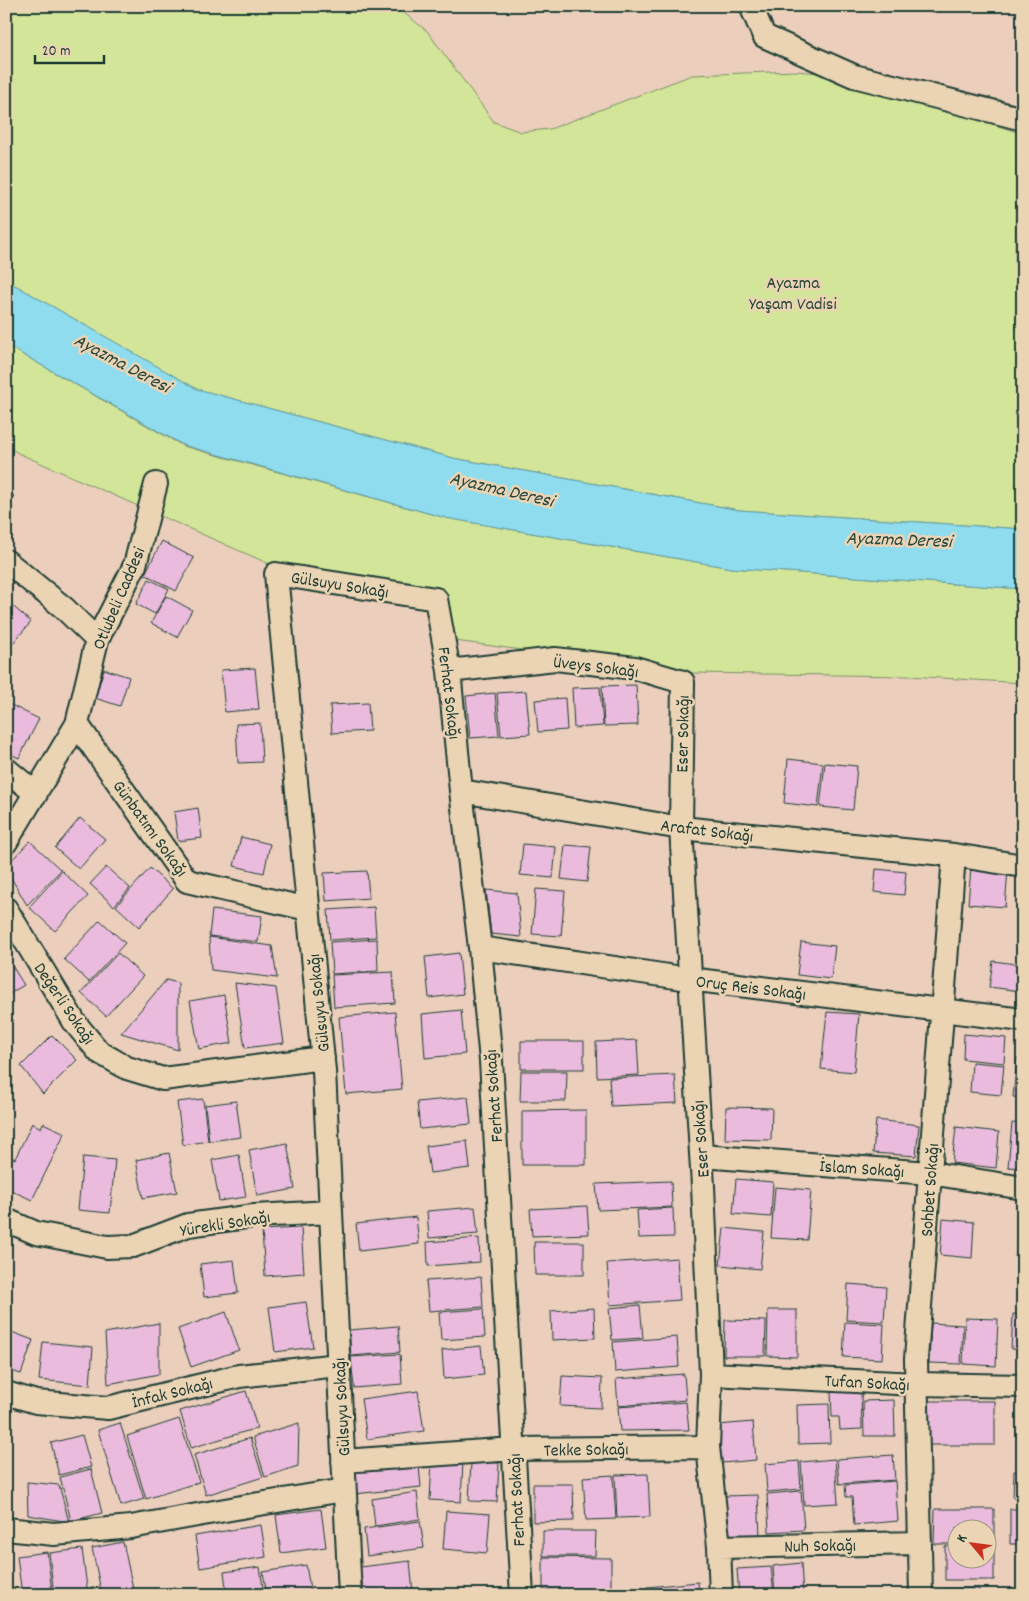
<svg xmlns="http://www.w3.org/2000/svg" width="1029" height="1601" viewBox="0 0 1029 1601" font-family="Dekko,sans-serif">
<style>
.green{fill:#d3e599;stroke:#799166}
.water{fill:#8fdcef;stroke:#629ca4}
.building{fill:#eabbdd;stroke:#1f3d34}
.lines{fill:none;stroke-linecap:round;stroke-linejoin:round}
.street-casing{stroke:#1f3d34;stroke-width:26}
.street{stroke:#ebd4b4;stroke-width:22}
.labels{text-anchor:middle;stroke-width:5;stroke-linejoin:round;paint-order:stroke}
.park-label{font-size:18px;fill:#284539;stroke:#ebd4b4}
.street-label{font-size:18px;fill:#1f3d34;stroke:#ebd4b4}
.water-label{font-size:19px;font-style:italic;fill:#25453d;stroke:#ebd4b4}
</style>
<rect width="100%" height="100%" fill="#ebcfbc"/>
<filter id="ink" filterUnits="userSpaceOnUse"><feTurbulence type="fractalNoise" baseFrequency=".02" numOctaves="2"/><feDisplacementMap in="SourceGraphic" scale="10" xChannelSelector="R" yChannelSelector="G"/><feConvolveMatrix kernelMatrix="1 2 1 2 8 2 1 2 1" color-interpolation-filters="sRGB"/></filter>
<g filter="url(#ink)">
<path class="green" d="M6,6H395L427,31L494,122L521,132L550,129L692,75L796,71L854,76L911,98L1017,132L1015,265L1023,269V529L739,510L453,458L197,389L6,280Z
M6,345L183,446L446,518L731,568L1023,589V683L909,676L693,673L455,641L446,594L274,566L18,453L6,445Z"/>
<path class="water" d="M6,280L197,389L453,458L739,510L1023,529V589L731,568L446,518L183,445L6,345Z"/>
<path class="building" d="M6,490L14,496L6,506Z
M162,541L194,558L176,591L145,574Z
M149,579L169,589L155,614L136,604Z
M166,596L192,610L177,637L151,623Z
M7,601L31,622L6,651V602Z
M255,668L259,709L225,712L221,670Z
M104,669L129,677L120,706L95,698Z
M636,685L638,725L604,726L602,686Z
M600,687L603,726L574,728L572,688Z
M526,691L530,734L501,736L497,693Z
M495,693L499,736L470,738L466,696Z
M565,698L567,730L538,732L535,700Z
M7,703L39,719L19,758L6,752V706Z
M368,703L370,731L332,733L330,705Z
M260,723L262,762L238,763L236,724Z
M788,759L823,763L818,807L784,803Z
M825,763L857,766L853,810L820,807Z
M198,808L202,838L178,841L174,812Z
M80,818L105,839L79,869L55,848Z
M241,837L270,844L264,873L234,866Z
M30,841L61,870L27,905L6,869V866Z
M523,844L556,847L553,878L520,875Z
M565,845L591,847L587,882L561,879Z
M106,867L130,888L114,906L90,884Z
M971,867L1008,870L1005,907L968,904Z
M150,868L173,889L139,927L116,906Z
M876,869L906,872L904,895L874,892Z
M62,871L88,896L55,931L29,907Z
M367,871L369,898L326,901L324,873Z
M536,889L565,891L561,936L532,934Z
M486,890L517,893L521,937L491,934Z
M374,907L376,937L330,940L328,910Z
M212,910L262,916L258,942L209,936Z
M100,920L125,943L89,982L64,959Z
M209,937L272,946L277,978L211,970Z
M377,939L378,971L332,974L330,942Z
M801,942L835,946L831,979L797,975Z
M118,953L143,976L106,1016L81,993Z
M459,953L463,994L429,998L425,957Z
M6,956L24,985L6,996Z
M993,961L1023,965L1021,991L989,987Z
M393,972L395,1003L334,1007L332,975Z
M166,980L178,983V1050L121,1033Z
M235,983L276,988L284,1043L245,1048Z
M224,995L232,1043L199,1049L190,1001Z
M461,1010L465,1054L425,1058L422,1014Z
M395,1012L402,1089L346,1094L339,1017Z
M827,1012L859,1014L854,1072L821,1069Z
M964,1034L1006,1038L1004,1063L963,1059Z
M52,1035L77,1060L43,1094L21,1066Z
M637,1040L639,1075L597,1077L596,1042Z
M521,1041H584V1069H521Z
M1017,1058L1023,1059V1098L1013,1097Z
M972,1062L1004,1065L1001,1095L970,1092Z
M521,1071H567L566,1101H520Z
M675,1075L677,1103L611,1106L609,1078Z
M468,1097L471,1124L420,1129L417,1102Z
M203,1099L208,1141L183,1145L177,1102Z
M236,1101L241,1137L209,1141L205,1105Z
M726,1107L772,1108L771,1140L725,1139Z
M586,1110V1165H522V1111Z
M876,1120L919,1125L916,1156L873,1153Z
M32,1123L41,1128L43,1123L65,1133L32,1200L6,1188V1162L9,1156L15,1159Z
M1012,1123L1023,1124V1168L1008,1167Z
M956,1127L999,1132L996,1168L952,1163Z
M467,1141L470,1168L430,1173L426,1146Z
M287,1143L295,1189L257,1196L249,1150Z
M169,1153L177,1192L143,1198L136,1160Z
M239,1155L246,1197L219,1201L212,1160Z
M83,1157L115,1160L110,1213L78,1210Z
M736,1179L773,1182L771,1217L733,1214Z
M671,1181L672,1207L598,1210L596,1184Z
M775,1187L811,1190L807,1240L771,1238Z
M587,1206L589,1234L532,1236L530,1209Z
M475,1207L478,1234L429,1238L427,1211Z
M673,1208L674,1237L639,1238L637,1210Z
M1019,1215H1023V1259L1015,1258Z
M416,1217L419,1244L359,1251L356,1224Z
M943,1219L974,1222L972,1258L940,1255Z
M301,1228L304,1273L265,1276L262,1230Z
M724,1228L764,1232L760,1269L720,1265Z
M479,1238L480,1262L428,1266L427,1242Z
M534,1242H584V1275H535Z
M677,1258L680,1300L610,1305L607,1263Z
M234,1260L238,1293L204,1297L200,1264Z
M481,1277L483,1307L429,1311L426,1281Z
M848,1284L886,1287L884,1322L846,1320Z
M306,1302L313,1347L275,1352L269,1307Z
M640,1305L643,1338L612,1340L609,1308Z
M594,1308L595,1338L552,1340L551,1311Z
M483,1309L485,1337L441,1340L439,1312Z
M768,1310H797V1357L767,1356Z
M226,1312L239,1350L191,1367L178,1329Z
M1013,1314L1023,1315V1350L1011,1349Z
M965,1318L998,1319L996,1366L963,1364Z
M725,1320L766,1321L765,1356H724Z
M845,1322L884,1324L882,1359L843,1357Z
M159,1323V1374L108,1384L105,1333Z
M931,1323L963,1325L961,1364L929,1363Z
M398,1326L400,1352L351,1356L349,1330Z
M6,1330L33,1340L21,1374L6,1369Z
M677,1337L679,1367L615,1372L613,1342Z
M43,1342L93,1347L90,1385L39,1380Z
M481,1346L484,1375L444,1379L442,1350Z
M400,1354L402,1384L354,1388L351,1357Z
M684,1374L686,1400L618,1406L616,1379Z
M562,1376L602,1378L601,1408L560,1406Z
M246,1391L257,1428L191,1448L180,1411Z
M418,1391L424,1431L367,1439L361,1399Z
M861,1391L862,1429L840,1430L839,1417H832L831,1392Z
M894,1400L895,1436H864L863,1401Z
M926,1401H995V1445H926Z
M686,1402L689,1430L620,1431L618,1407Z
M829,1404L830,1443L798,1444L797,1405Z
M179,1419L199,1482L146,1499L127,1436Z
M753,1422L756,1460L722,1463L718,1425Z
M120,1423L144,1499L121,1506L98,1430Z
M299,1423L298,1466L265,1477L253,1437Z
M82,1435L91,1467L59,1475L51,1443Z
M250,1438L263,1477L206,1495L194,1455Z
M893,1455L895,1480L839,1484L837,1459Z
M432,1459L463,1461L461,1502L430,1500Z
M835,1459L838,1503L804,1505L801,1462Z
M799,1461L801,1489L767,1492L765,1464Z
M471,1462L499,1463L497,1502L469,1501Z
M419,1466L421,1487L354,1494L352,1472Z
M91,1469L102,1513L71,1521L60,1477Z
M1014,1471H1023V1499L1013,1498Z
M648,1474L650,1517L617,1518L615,1475Z
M613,1475L616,1519L586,1520L583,1477Z
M895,1481L898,1521L854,1525L852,1497H846L845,1485Z
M27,1482L59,1485L69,1522L28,1515Z
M533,1484H573L574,1521L533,1522Z
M801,1491L804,1530L769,1532L767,1494Z
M417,1492L420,1519L375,1526L372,1499Z
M758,1495L760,1535L727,1536L725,1496Z
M321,1509L326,1547L281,1553L276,1515Z
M935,1509H994V1544H986V1528H956V1544H934Z
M1010,1509H1023V1544H1010Z
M446,1511L490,1514L487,1553L443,1549Z
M420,1521L424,1548L367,1556L364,1529Z
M261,1525L266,1557L200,1568L195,1536Z
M543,1531H596L595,1556H543Z
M123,1542L134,1593L125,1595H102L92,1548Z
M945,1546H956V1558H986V1546H994V1580H945Z
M82,1549L88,1595H54L49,1553Z
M47,1552L52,1592L22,1595L17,1556Z
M543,1557L611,1558V1591L543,1590Z
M410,1561L413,1593L399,1595H364L360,1567Z
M801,1563L803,1595H775L773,1566Z
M306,1565L311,1595H267L263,1572Z
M260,1567L264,1595H227L224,1572Z
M771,1567L774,1595H739L737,1569Z
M698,1582L699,1595H648L647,1587Z
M175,1587L177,1595H136Z
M944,1589H979V1595H944Z"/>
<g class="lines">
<defs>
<path id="street" d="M751,6L764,36L854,76L1023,119
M6,561L64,608L97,640
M449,671L555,659L635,668L683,682L681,828L703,1186L711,1374L708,1447L719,1547L721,1595
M77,724L187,881L308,909
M6,769L36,794
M461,791L681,828L954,855
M6,842L77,724L97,640L135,565L156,484
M6,909L75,1023L99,1052L127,1068L163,1079L323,1058
M480,948L689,979L1023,1020
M701,1156L930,1173L1023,1188
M6,1220L36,1233L107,1247L133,1246L188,1225L254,1216L331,1212
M711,1374L917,1384L1023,1386
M6,1393L36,1402L108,1408L239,1376L338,1365
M343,1461L514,1449L708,1447
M6,1529L54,1534L131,1527L247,1506L344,1490
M719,1547L920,1543
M350,1595L324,1071L276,574L436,599L449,671L461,791L480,948L491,1061L522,1595
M921,1595L916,1359L954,855L1023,866"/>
</defs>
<use href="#street" class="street-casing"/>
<use href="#street" class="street"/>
</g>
</g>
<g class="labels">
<g class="park-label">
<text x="793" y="288">Ayazma<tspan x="793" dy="21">Yaşam Vadisi</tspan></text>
</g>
<g class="street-label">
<text transform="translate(340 584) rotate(9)" y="6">Gülsuyu Sokağı</text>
<text transform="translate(118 598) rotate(-67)" y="6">Otlubeli Caddesi</text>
<text transform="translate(596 666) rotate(7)" y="6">Üveys Sokağı</text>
<text transform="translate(450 693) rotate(83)" y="6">Ferhat Sokağı</text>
<text transform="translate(682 734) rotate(-89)" y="6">Eser Sokağı</text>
<text transform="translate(151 828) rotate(54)" y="6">Günbatımı Sokağı</text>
<text transform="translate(707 830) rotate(7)" y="6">Arafat Sokağı</text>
<text transform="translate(751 987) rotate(7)" y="6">Oruç Reis Sokağı</text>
<text transform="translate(65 1003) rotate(56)" y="6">Değerli Sokağı</text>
<text transform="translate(318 1003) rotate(-96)" y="6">Gülsuyu Sokağı</text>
<text transform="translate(493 1096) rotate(-94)" y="6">Ferhat Sokağı</text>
<text transform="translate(700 1139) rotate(-94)" y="6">Eser Sokağı</text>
<text transform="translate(862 1168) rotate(4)" y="6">İslam Sokağı</text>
<text transform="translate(929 1190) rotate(-86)" y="6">Sohbet Sokağı</text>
<text transform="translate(225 1223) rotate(-9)" y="6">Yürekli Sokağı</text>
<text transform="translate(867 1382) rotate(3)" y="6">Tufan Sokağı</text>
<text transform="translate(172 1392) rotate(-14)" y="6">İnfak Sokağı</text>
<text transform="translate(341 1407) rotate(-93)" y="6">Gülsuyu Sokağı</text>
<text transform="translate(586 1449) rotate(-1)" y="6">Tekke Sokağı</text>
<text transform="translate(516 1500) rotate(-93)" y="6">Ferhat Sokağı</text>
<text transform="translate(820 1545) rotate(-1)" y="6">Nuh Sokağı</text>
</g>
<g class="water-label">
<text transform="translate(123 362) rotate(28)" y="7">Ayazma Deresi</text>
<text transform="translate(502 488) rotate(13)" y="7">Ayazma Deresi</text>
<text transform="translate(899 538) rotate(2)" y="7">Ayazma Deresi</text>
</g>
</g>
<rect width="1029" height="1601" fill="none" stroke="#ebd4b4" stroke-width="25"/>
<rect x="12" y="12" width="1004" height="1576" fill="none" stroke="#1f3d34" stroke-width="2" filter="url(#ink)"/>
<g transform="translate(972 1544) rotate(299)"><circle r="24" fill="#ebd4b4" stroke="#999881"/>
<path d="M0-4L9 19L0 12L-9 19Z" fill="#c8321e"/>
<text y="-8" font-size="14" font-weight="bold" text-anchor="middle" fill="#1f3d34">K</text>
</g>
<path d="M35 55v8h69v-8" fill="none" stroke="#1f3d34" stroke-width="2.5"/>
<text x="42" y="55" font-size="15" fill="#1f3d34" stroke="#ebd4b4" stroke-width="4" paint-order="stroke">20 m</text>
</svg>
